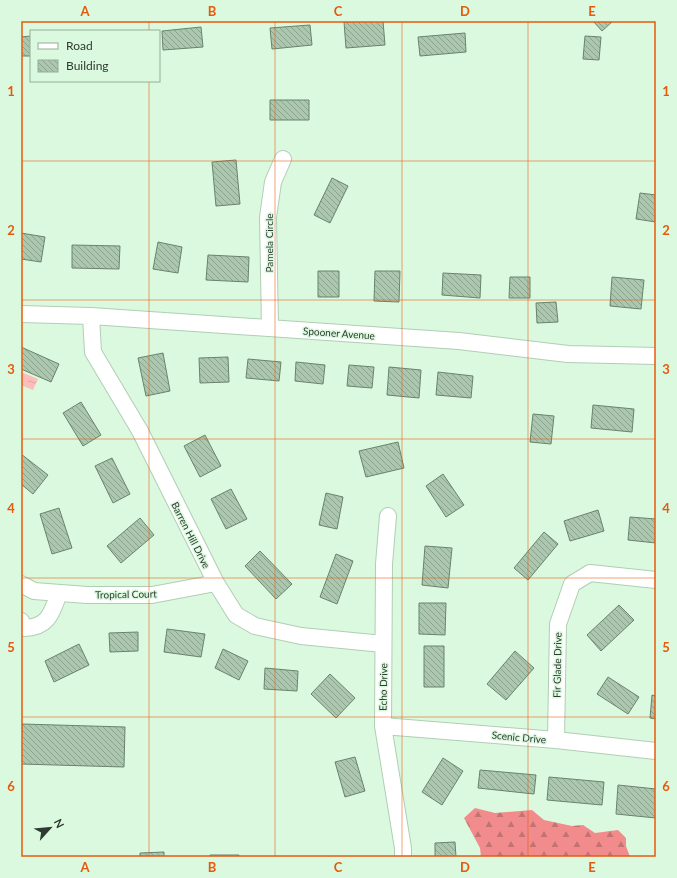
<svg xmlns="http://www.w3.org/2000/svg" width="677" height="878" viewBox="0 0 677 878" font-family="Lato,sans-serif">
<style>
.forest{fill:url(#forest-firs)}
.water{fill:url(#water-ripples)}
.building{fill:url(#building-back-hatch);stroke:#69836d}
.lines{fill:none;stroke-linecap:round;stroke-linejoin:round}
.minor-casing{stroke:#b1ceb5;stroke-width:18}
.minor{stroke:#fff;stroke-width:16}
.grid{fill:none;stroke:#e8590c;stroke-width:1;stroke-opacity:0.55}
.labels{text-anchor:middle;stroke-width:3;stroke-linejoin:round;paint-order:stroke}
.street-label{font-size:10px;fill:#2f3a30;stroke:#dbf9df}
.neatline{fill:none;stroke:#e8590c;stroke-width:1.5}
.grid-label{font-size:13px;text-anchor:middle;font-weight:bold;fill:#e8590c}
</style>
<defs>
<pattern id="forest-firs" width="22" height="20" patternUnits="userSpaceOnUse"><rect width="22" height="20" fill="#f28c8c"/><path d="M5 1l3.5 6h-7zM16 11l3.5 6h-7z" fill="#c47373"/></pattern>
<pattern id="water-ripples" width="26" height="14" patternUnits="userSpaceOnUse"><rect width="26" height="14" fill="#fdbdbb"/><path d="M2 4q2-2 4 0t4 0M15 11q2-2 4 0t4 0" fill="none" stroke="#d9a3a1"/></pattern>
<pattern id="building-back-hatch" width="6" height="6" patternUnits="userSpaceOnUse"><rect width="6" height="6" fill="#abc8af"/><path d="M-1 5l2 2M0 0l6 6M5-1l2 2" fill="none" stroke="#8ca38f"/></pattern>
</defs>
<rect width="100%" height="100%" fill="#dbf9df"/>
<path class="forest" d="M475,808L495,813L532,810L544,820L572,826L583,825L595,833L618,830L626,838V846L630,857H481L480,848L464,818Z"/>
<path class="water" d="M21,372L38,379L33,390L21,385Z"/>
<path class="building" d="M383,21L385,45L346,48L344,22Z
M593,21H613L602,31Z
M310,25L312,45L272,49L270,28Z
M201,27L203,47L163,50L162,31Z
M465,33L466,52L420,56L418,37Z
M31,36V56H21V37Z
M585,36L601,37L599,60L583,59Z
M270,100H309V120H270Z
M236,160L240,204L216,206L212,162Z
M332,178L348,186L330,223L314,215Z
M640,193L656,195V222L636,219Z
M21,233L45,237L41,262L21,259Z
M158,242L182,247L178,273L153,269Z
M72,245L120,246L119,269L72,268Z
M208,255L249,257L248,282L206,280Z
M318,271H339V297H318Z
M375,271H400L399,302L374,301Z
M443,273L481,275L480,298L442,295Z
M510,277H530V298H509Z
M612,277L644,280L641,309L610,306Z
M556,302L558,322L537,323L536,303Z
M21,347L59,364L51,382L21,369Z
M163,353L170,391L146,396L138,358Z
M228,357L229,382L200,383L199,358Z
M248,359L281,362L279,381L246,378Z
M296,362L325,365L323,384L295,381Z
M349,365L374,367L372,388L347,386Z
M389,367L421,370L419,398L387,395Z
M438,372L473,376L471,398L436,395Z
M81,402L101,435L83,446L63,413Z
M593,405L634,409L632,432L591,428Z
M533,414L554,416L551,444L530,442Z
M205,435L221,466L200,477L184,446Z
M398,442L404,468L366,477L359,451Z
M21,454L48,475L33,494L21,484Z
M112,458L130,494L113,503L95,466Z
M443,474L464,505L446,517L426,486Z
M231,489L247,519L226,529L211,499Z
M326,493L343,497L337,529L319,525Z
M59,508L72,548L52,554L40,514Z
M598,510L604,531L570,541L564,521Z
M630,517L656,519V543L628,540Z
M140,518L154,535L121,563L107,546Z
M544,532L558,544L528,580L514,568Z
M425,546L452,548L448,588L422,585Z
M260,551L292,584L276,599L245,566Z
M336,554L353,561L337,604L320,597Z
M419,603H446L445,635L419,634Z
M619,605L634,620L601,651L587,635Z
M167,629L205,634L201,657L164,652Z
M138,632V651L110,652L109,633Z
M79,644L89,665L54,682L45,661Z
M424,646H444V687H424Z
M223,649L248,661L239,680L215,668Z
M515,651L534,668L506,700L487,684Z
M265,668L298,671L297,691L264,689Z
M330,674L355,698L336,718L311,694Z
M608,677L639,697L628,714L597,694Z
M652,695L656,696V719L650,718Z
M22,724L125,727L124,767L21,764Z
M355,757L365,791L345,797L335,762Z
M443,758L463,771L442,805L422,792Z
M480,770L536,775L534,794L478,788Z
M549,777L604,782L602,805L547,800Z
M618,785L656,789V818L616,814Z
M455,842L456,857H435V843Z
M164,852V857H140V853Z
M210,855H239V857H210Z"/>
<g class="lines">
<defs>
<path id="minor" d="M21,314L91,316L459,341L568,354L656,356
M91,316L93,352L140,431L216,583L236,615L255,626L301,636L383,644
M270,328L268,217L273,182L283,159
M388,516L384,564L383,726L403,848V857
M21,584L34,591L87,595H152L216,583
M21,621L25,628C49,627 52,612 59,593
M383,726L556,740L656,751
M556,740L558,624L572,584L590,573L656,580"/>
</defs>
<use href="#minor" class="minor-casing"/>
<use href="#minor" class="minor"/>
</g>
<path class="grid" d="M149,21V31M275,21V857M402,21V857M528,21V857M149,81V857M21,161H656M21,300H656M21,439H656M21,578H656M21,717H656"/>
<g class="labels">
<g class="street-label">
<text transform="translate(269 243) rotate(-90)" y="4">Pamela Circle</text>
<text transform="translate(339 333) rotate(4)" y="4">Spooner Avenue</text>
<text transform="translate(191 535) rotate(63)" y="4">Barren Hill Drive</text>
<text transform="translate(126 594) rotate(-1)" y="4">Tropical Court</text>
<text transform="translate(557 665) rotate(-89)" y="4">Fir Glade Drive</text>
<text transform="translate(383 687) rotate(-89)" y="4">Echo Drive</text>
<text transform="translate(519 737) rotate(5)" y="4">Scenic Drive</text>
</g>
</g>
<rect width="677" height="878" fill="none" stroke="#dbf9df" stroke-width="44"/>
<rect x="30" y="30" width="130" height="52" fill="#dbf9df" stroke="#96ad99"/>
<rect x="38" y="43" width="20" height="6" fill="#ffffff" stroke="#96ad99"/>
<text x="66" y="50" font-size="12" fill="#2f3a30">Road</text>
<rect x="38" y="60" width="20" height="12" fill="url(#building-back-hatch)" stroke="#96ad99"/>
<text x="66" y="70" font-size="12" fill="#2f3a30">Building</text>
<g transform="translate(50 828) rotate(63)" stroke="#dbf9df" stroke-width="3" paint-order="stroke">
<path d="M0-3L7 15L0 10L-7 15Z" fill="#2f3a30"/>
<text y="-6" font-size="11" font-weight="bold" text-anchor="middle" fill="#2f3a30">N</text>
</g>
<rect x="22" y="22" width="633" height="834" class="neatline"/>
<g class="grid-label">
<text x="85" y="16">A</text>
<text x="212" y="16">B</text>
<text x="338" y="16">C</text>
<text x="465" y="16">D</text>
<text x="592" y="16">E</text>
<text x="11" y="96">1</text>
<text x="666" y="96">1</text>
<text x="11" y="235">2</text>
<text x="666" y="235">2</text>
<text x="11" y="374">3</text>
<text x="666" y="374">3</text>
<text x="11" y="513">4</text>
<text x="666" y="513">4</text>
<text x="11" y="652">5</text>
<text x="666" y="652">5</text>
<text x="11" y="791">6</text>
<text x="666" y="791">6</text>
<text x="85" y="872">A</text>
<text x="212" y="872">B</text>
<text x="338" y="872">C</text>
<text x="465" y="872">D</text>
<text x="592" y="872">E</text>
</g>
</svg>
